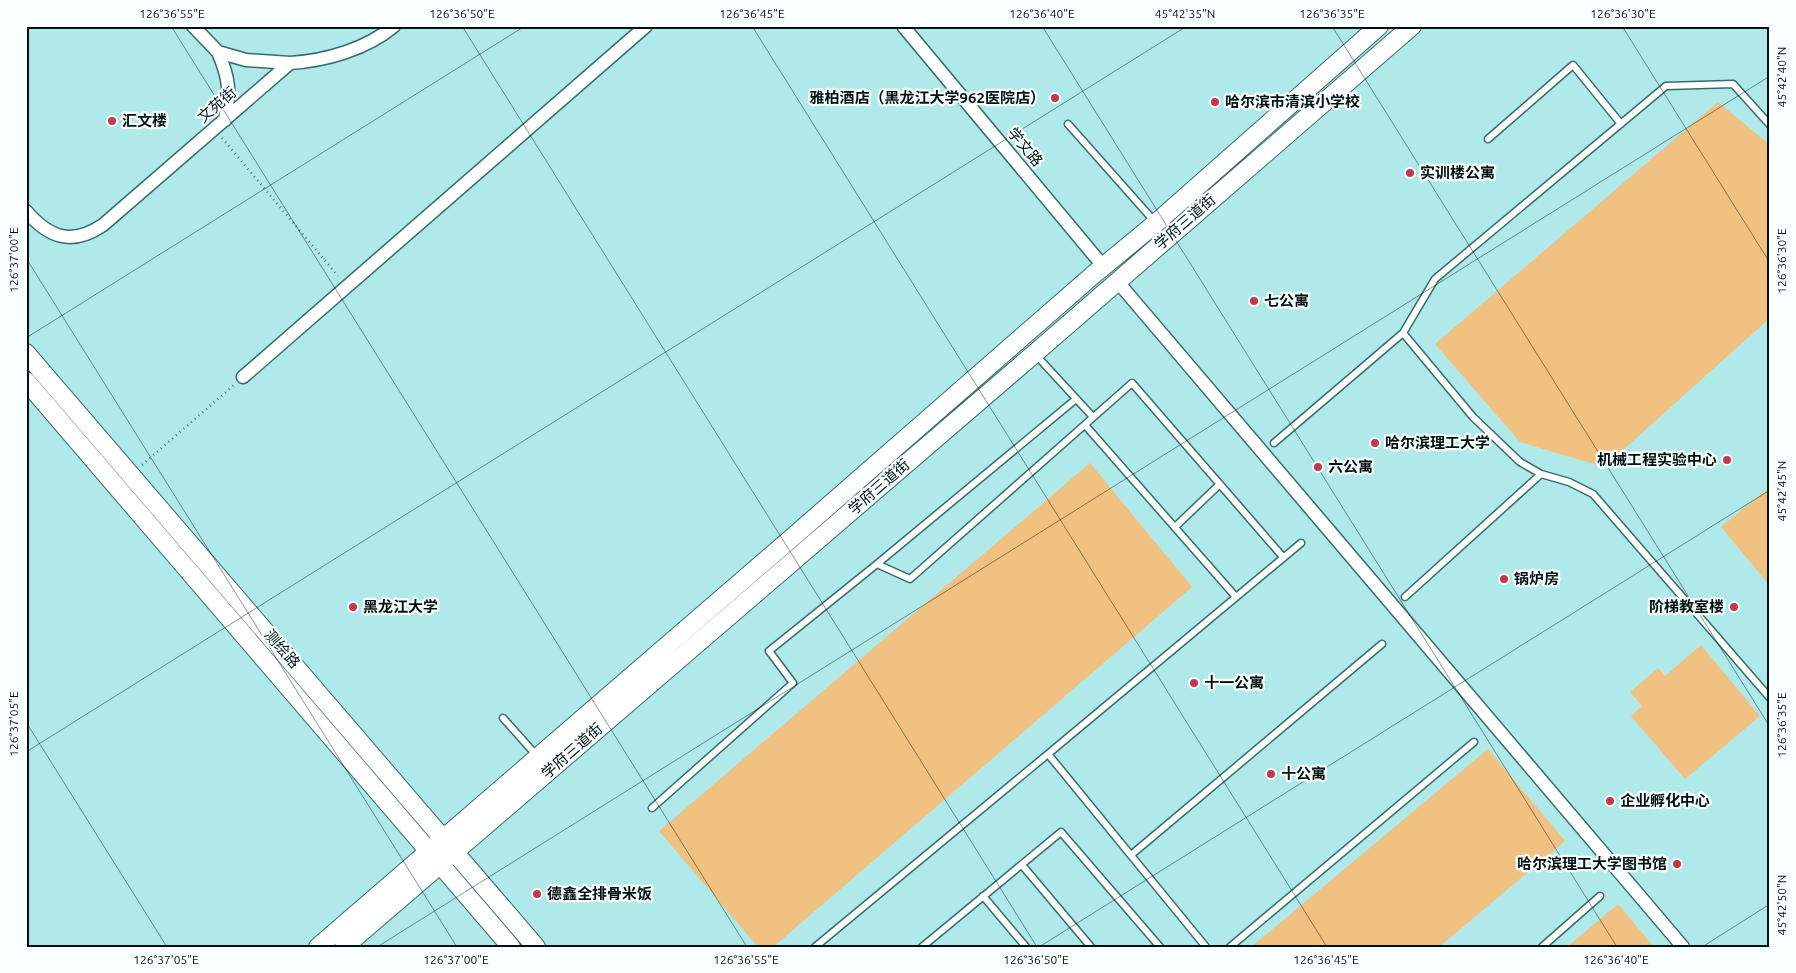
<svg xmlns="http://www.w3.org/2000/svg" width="1796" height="973" viewBox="0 0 1796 973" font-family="Ubuntu,'Noto Sans SC',sans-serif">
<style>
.green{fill:#f0c180}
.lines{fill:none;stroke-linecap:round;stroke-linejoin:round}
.lane-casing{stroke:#356c6c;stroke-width:9}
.street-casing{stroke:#356c6c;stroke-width:15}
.secondary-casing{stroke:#356c6c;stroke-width:20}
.path{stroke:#517474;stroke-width:2.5;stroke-dasharray:1 4;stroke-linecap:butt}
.lane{stroke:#fff;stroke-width:6}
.street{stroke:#fff;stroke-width:12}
.secondary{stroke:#fff;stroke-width:18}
.ticks{fill:none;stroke:#011;stroke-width:1;stroke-opacity:0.45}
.poi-dot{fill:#c63650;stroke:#faffff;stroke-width:2}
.labels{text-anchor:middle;stroke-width:4.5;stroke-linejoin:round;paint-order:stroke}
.poi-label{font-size:15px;font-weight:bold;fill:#011;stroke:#faffff;text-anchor:start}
.street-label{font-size:15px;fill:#011;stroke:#faffff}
.neatline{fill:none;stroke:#011;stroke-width:2}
.ticks-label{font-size:12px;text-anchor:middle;fill:#011}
</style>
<rect width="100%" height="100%" fill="#b0e9e9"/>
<path class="green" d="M1718,102L1770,145V318L1604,467L1520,442L1435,344Z
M1090,463L1192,587L773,947H758L659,831Z
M1770,487V586L1721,527Z
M1701,645L1760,716L1685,779L1631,716L1642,706L1630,692L1658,668L1665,676Z
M1488,749L1565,841L1439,947H1251Z
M1618,904L1654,947H1567Z"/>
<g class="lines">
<defs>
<path id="lane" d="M1068,124L1155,222
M1488,139L1573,65L1621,124
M1403,333L1435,279L1666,86L1733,84L1770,125
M1035,354L1093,417
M1085,425L1236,597
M1274,443L1403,333L1473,417L1520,462L1541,474L1569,482L1593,494L1770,698
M1175,527L1220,484
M877,564L1076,399
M1405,597L1541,474
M503,718L537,756
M1048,754L1301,543
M652,808L793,683L769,651L877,564L910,579L1132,383L1283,557
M1131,855L1382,644
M1022,865L1091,947
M983,896L1026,947
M815,947L1048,754L1206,947
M922,947L1061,832L1160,947
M1230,947L1474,742
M1542,947L1600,896"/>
<path id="street" d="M193,26L218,52L246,60L290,63
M903,26L1103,266
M218,52C230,80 230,91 225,120
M26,211C49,238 72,246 103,225L290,63C325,61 367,49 394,26
M1117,281L1683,947
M243,377L646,26"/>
<path id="secondary" d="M26,353L536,947
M26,381L511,947
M318,947L794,536L1093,275L1156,223L1379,26
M344,947L1034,354L1412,26"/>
</defs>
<use href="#lane" class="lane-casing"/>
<use href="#street" class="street-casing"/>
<use href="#secondary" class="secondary-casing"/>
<path class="path" d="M222,138L338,276
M142,465L234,385"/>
<use href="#lane" class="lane"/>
<use href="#street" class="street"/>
<use href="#secondary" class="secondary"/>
</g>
<path class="ticks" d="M171,26L747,947M462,26L1037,947M752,26L1327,947M1042,26L1617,947M1332,26L1770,727M1622,26L1770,263M26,258L457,947M26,338L525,26M26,722L167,947M26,752L1187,26M377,947L1770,76M1039,947L1770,490M1702,947L1770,904"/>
<g class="poi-dot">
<circle cx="1055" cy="98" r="5"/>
<circle cx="1215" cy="102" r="5"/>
<circle cx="112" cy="121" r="5"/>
<circle cx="1410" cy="173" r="5"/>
<circle cx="1254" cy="301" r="5"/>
<circle cx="1375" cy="443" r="5"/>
<circle cx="1727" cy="460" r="5"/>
<circle cx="1318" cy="467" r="5"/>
<circle cx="1504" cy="579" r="5"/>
<circle cx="353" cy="607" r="5"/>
<circle cx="1734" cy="607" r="5"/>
<circle cx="1194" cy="683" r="5"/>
<circle cx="1271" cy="774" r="5"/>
<circle cx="1610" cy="801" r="5"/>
<circle cx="1677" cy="864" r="5"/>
<circle cx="537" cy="894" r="5"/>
</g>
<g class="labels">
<g class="poi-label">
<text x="1045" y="103" text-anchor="end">雅柏酒店（黑龙江大学962医院店）</text>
<text x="1225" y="107">哈尔滨市清滨小学校</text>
<text x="122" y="126">汇文楼</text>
<text x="1420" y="178">实训楼公寓</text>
<text x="1264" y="306">七公寓</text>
<text x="1385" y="448">哈尔滨理工大学</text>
<text x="1717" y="465" text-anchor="end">机械工程实验中心</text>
<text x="1328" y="472">六公寓</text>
<text x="1514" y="584">锅炉房</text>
<text x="363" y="612">黑龙江大学</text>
<text x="1724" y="612" text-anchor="end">阶梯教室楼</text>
<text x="1204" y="688">十一公寓</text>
<text x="1281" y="779">十公寓</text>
<text x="1620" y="806">企业孵化中心</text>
<text x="1667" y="869" text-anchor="end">哈尔滨理工大学图书馆</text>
<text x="547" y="899">德鑫全排骨米饭</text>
</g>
<g class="street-label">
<text transform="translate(217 105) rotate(-41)" y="5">文苑街</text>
<text transform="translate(1025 147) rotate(50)" y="5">学文路</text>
<text transform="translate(1185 222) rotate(-41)" y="5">学府三道街</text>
<text transform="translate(879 487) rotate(-41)" y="5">学府三道街</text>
<text transform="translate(282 649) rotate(49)" y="5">测绘路</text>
<text transform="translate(572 751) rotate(-41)" y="5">学府三道街</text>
</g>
</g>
<rect width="1796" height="973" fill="none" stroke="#faffff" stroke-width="55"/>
<rect x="28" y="28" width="1740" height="918" class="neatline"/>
<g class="ticks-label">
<text x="172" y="18">126°36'55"E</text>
<text x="462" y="18">126°36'50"E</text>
<text x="752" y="18">126°36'45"E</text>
<text x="1042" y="18">126°36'40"E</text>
<text x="1185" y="18">45°42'35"N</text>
<text x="1332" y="18">126°36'35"E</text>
<text x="1623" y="18">126°36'30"E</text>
<text transform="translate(1782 77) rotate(-90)" y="4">45°42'40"N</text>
<text transform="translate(14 260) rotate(-90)" y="4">126°37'00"E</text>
<text transform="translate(1782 261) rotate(-90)" y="4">126°36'30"E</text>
<text transform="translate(1782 491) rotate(-90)" y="4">45°42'45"N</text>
<text transform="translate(14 724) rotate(-90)" y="4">126°37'05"E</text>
<text transform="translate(1782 725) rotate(-90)" y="4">126°36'35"E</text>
<text transform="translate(1782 905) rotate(-90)" y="4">45°42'50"N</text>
<text x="166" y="964">126°37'05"E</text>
<text x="456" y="964">126°37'00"E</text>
<text x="746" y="964">126°36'55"E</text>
<text x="1036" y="964">126°36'50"E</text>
<text x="1326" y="964">126°36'45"E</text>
<text x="1616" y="964">126°36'40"E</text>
</g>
</svg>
